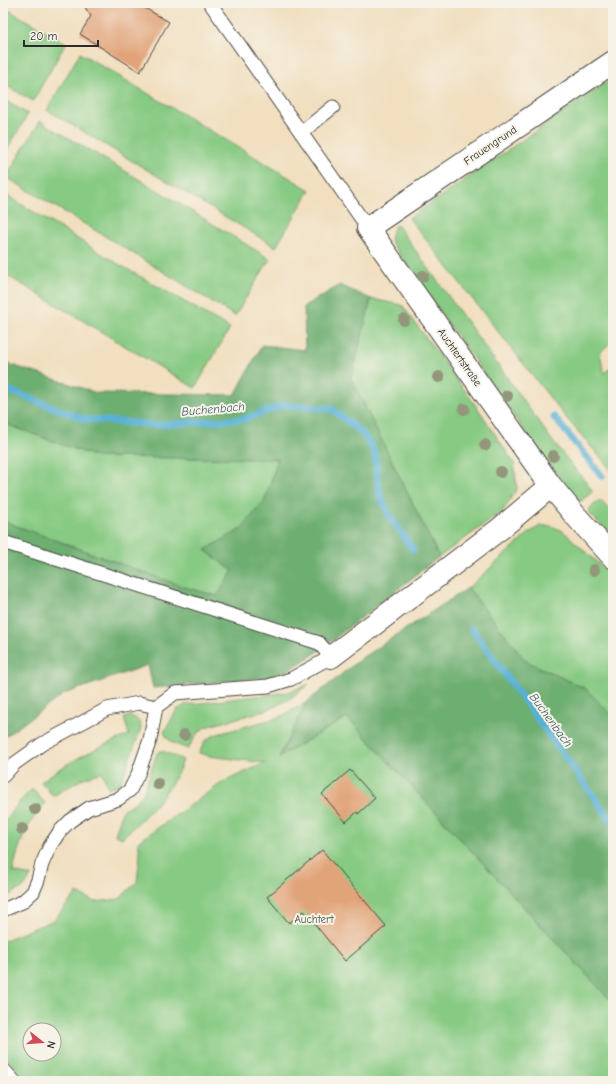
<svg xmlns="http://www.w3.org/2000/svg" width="616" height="1084" viewBox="0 0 616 1084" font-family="'Comic Neue',sans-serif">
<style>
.green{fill:#87ca83;stroke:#597a57;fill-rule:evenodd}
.forest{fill:#6dae71;stroke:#4c6c4e}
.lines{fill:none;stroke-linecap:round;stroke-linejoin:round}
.stream{stroke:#59b1d6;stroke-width:7}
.building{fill:#e1a378}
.service-casing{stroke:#494641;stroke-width:15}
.minor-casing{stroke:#494641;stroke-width:24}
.service{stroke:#fff;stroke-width:13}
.minor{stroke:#fff;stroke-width:22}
.tree{fill:#94967c}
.labels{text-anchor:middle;stroke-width:4;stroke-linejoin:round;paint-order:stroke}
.street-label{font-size:11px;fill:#2b2b2b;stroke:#f7f3e8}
.park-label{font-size:11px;fill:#475b45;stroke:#f7f3e8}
.water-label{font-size:12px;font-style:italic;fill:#3b5a67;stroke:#f7f3e8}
</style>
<rect width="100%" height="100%" fill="#f7f3e8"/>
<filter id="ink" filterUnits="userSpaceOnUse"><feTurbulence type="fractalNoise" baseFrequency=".025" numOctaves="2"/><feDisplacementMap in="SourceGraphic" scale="8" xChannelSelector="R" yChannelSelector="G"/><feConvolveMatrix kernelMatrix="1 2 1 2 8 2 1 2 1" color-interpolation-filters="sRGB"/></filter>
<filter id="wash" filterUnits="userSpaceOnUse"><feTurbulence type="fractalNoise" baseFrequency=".012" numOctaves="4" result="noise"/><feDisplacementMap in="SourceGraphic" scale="16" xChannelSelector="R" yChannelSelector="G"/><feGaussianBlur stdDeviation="0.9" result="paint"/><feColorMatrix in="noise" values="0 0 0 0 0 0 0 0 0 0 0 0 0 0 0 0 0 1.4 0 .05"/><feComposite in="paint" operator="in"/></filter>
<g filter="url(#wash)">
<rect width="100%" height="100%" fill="#f1dfc0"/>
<path class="green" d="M3,7L66,43L33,101L3,84Z
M80,53L310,190L276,247L47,110Z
M613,78V340L600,353L604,373L613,366V472L562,413L409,218Z
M3,99L28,114L3,157Z
M40,121L157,190L270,259L235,316L123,247L6,177Z
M3,193L115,262L230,328L195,388L3,273Z
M395,225L398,226L551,439L592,490L591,493L581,501L578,500L540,453L391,242V235Z
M371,299L402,305L479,410L514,463L517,489L502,512L439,557L351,378Z
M3,423L97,457L278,459L265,500L240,530L206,550L233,571L217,596L181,586L3,521Z
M600,500L613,513V537L588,512L589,509Z
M540,526H551L563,531L613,577V716L586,689L526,661L468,588L529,533Z
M309,684L288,700L267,710L205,727L195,736L188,749C178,745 168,743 164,732L177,710L185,705L289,692Z
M307,702L279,757L347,717L613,1003V1081H27L3,1054V941L54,920L77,893L95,902L119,899L137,882L140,854L138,842L223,782L265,763L209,756L199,753L205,741L214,735L280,717ZM30,1030H54V1054H30Z
M129,716C136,717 140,721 141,728L120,784L108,788L102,772L84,778L53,796L41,782C68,761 98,747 129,735L124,718Z
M160,751L165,752L183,760C172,792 146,815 122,838L115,835L123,809L133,804L143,794L157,753Z
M32,789L45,803C26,826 19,842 13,872L31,876L25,886L3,899V824L20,801Z"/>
<path class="forest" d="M340,285L371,299L351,378L439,557L316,653L279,676L153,688L148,665L64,694L3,738V521L181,586L217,596L233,571L205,550L240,530L265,500L278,459L97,457L3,423V362L97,393L235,395L262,345L305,350L304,306Z
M468,588L526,661L586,689L613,716V1003L347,717L279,757L307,702L363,657Z"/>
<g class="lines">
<path class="stream" d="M3,388L84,419L157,425L244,419L284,405L332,409L363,434L374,450L380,496L388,513L413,550
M554,417L602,476
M472,629L613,823"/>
</g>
<g id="blocks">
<path class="building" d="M82,3H136L169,22L140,72L80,34L91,16Z
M350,770L375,798L358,814L357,812L346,822L322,794Z
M322,850L386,926L345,961L304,911L289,923L267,897Z"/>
</g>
</g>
<g filter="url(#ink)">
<use href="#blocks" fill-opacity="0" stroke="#494641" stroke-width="1"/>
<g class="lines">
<defs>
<path id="service" d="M210,3L368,228
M301,133L333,107
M3,542L319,643L331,657L291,679L268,686L175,693L156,707L150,740L138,774L130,790L118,799L89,808L70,821L60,831L50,846L42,864L38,880L33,892L22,902L3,910
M3,776L14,764L42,744L107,709L139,703L156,707
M3,1069L14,1081"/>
<path id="minor" d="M613,62L368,228L551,486L574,514L613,557
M331,657L501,528L551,486"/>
</defs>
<use href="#service" class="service-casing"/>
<use href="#minor" class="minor-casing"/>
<use href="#service" class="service"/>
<use href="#minor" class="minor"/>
</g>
<g class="tree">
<circle cx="423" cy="276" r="6"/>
<circle cx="404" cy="320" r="6"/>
<circle cx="439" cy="377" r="6"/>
<circle cx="507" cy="396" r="6"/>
<circle cx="464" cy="409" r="6"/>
<circle cx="485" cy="445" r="6"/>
<circle cx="553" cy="456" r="6"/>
<circle cx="501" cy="472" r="6"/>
<circle cx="594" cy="570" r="6"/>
<circle cx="184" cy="735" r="6"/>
<circle cx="158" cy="784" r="6"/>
<circle cx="35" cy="809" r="6"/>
<circle cx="22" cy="829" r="6"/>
</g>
</g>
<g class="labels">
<g class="street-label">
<text transform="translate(490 145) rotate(-34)" y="4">Frauengrund</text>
<text transform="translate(460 357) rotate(55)" y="4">Auchtertstraße</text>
</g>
<g class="park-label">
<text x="314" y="923">Auchtert</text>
</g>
<g class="water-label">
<text transform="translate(213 409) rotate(-5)" y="4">Buchenbach</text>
<text transform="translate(551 720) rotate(54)" y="4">Buchenbach</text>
</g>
</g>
<rect width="616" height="1084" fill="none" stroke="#f7f3e8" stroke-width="16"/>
<g transform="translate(42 1042) rotate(107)"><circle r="19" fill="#f7f3e8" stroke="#a5a39c"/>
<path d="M0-3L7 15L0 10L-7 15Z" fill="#d1495b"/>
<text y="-6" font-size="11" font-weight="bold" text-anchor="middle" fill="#2b2b2b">N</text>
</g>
<path d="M24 40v6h74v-6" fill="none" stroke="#2b2b2b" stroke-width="2"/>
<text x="30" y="40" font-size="12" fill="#2b2b2b" stroke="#f7f3e8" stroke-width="3" paint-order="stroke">20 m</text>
</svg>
